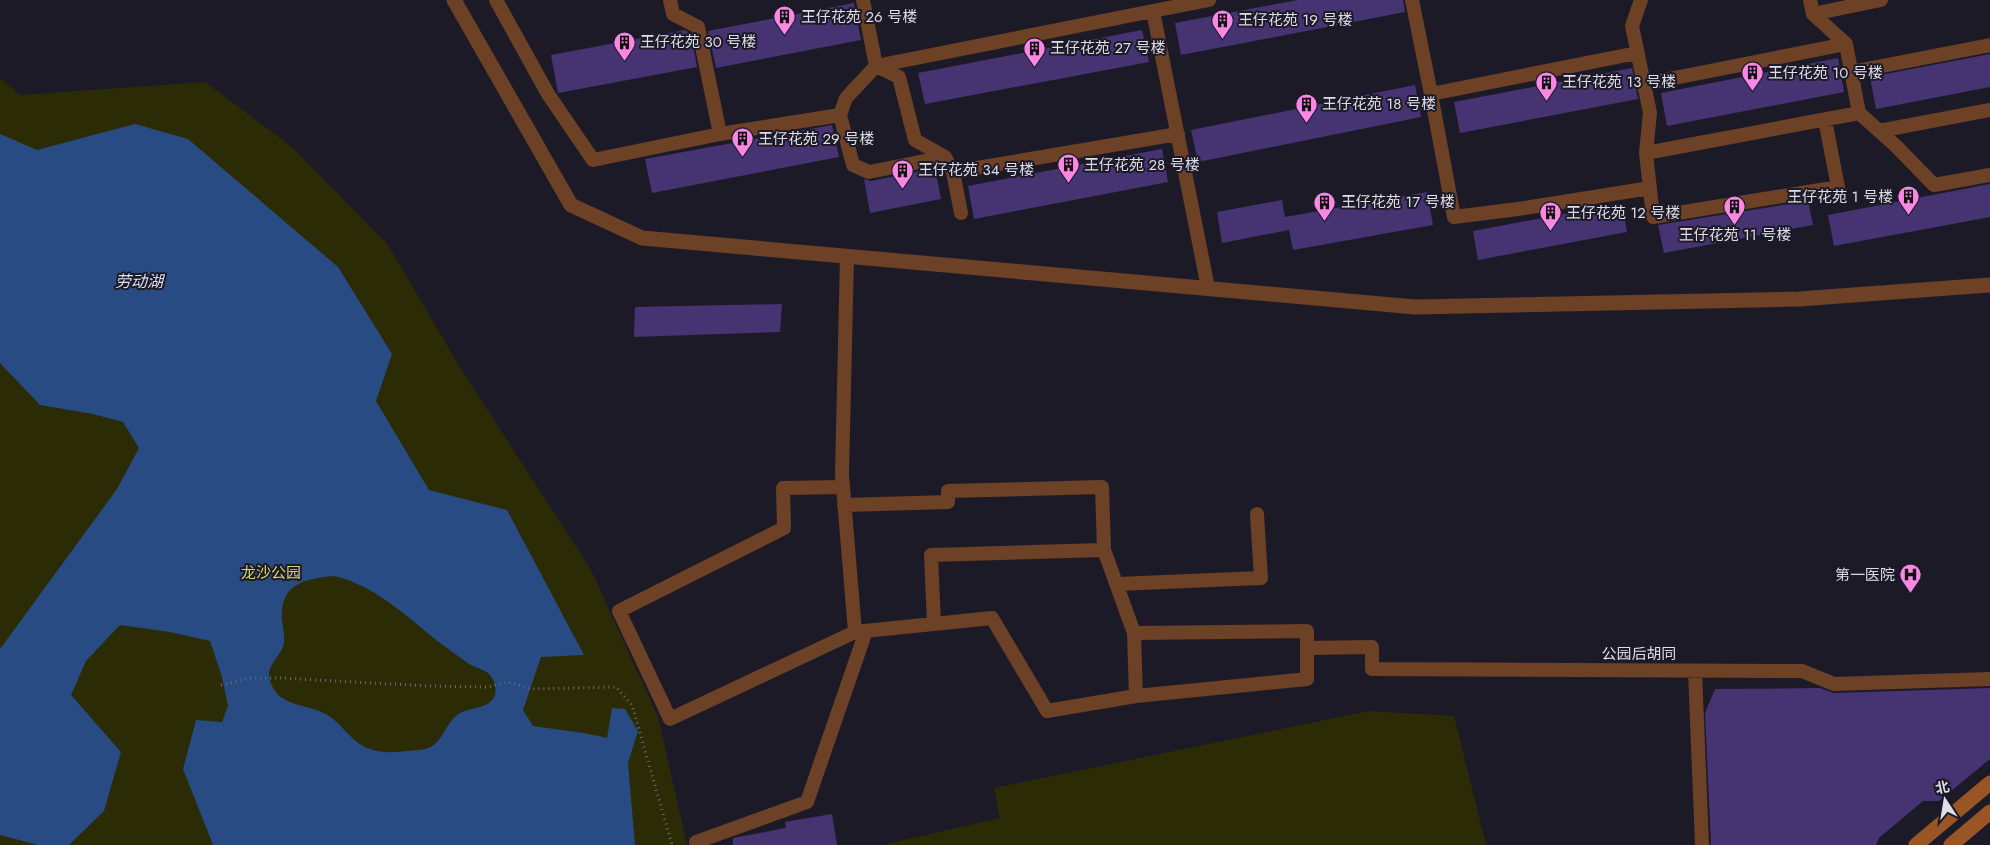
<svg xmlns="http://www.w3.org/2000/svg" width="1990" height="845" viewBox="0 0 1990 845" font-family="Jost,'Noto Sans SC',sans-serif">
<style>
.green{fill:#2b2c06}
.water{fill:#274b82;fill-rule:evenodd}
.building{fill:#453471}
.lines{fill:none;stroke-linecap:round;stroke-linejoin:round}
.path{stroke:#6a6874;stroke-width:3;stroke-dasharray:1 4;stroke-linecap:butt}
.minor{stroke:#6c4125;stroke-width:14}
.tertiary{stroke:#6c4125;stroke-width:15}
.secondary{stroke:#995524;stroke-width:15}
.labels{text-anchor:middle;stroke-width:4;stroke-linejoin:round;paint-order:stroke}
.poi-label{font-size:15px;fill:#dfdee8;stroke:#1d1a28;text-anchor:start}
.park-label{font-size:15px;fill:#d1d86c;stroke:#1d1a28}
.street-label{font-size:15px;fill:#dfdee8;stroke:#1d1a28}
.water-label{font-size:16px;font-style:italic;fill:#d5e0f1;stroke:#1d1a28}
</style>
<rect width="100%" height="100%" fill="#1d1a28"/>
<path class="green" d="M0,78L20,95L205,82L292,147L388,245L461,369L591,570L658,717L687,845H0Z
M1369,711L1454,716L1486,845H883L1000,818L994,788Z"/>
<path class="water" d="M135,124L188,139L338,267L392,354L376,401L429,490L507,510L584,655L541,657L523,710L533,726L584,733L607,738L612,708L625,709L638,731L628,763L635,845H213L183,769L196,720L222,722L228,706L222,677L210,641L170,632L120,625L86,661L71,695L121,752L104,811L69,845H38L0,835V649L117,489L139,448L123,422L93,414L40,405L0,363V134L37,150ZM334,576C381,587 413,624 451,651C457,655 463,660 469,664C476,668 484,669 489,674C494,679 497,689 495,695C489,711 466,706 456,716C441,729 443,748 419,750C403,751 385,755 370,749C352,743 344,726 329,716C313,705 286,707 275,691C259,666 281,660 284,643C285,635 283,627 282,620C280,584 303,579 334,576Z"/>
<path class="building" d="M1298,0H1403L1405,12L1181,55L1175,23Z
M854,3L861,40L716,68L708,31Z
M685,30L691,34L697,67L558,93L551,55Z
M1142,30L1149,62L925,104L918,73Z
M1990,54V87L1876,109L1870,77Z
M1838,58L1844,92L1667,126L1661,93Z
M1632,68L1638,99L1460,133L1454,102Z
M1415,85L1421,117L1198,162L1191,130Z
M832,125L839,157L652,193L645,159Z
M1162,149L1168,182L974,219L968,186Z
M935,168L941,199L870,213L864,179L871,181Z
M1990,184V217L1834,246L1828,215Z
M1427,192L1433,225L1293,250L1289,230L1222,243L1217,212L1282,200L1285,217Z
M1808,201L1813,225L1664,253L1658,225Z
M1622,203L1627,232L1478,260L1473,231Z
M782,304L780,332L634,337L635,307Z
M1820,688L1834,693L1990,688V759L1939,801H1923L1879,838L1876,845H1711L1705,713L1715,689Z
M832,814L837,845H733V838L786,828L785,822Z"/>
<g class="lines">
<path class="path" d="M221,685L250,678H280L428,686L488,687L508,682L532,689L616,687L632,705L672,845"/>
<path class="minor" d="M496,0L548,94L593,160L720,134
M670,0L673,14L698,27L720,134L840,115
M863,0L876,66L899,77L915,140L945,157L953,172L961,213
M1412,0L1431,94
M1641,0L1632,26L1650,113L1646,153L1653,217L1838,187L1825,120
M1810,0L1813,14L1846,44L1859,113L1896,146L1934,185L1990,175
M1153,11L1209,0
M1813,14L1881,0
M1637,53L1431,94L1454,217L1518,209L1650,188
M1851,72L1990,45
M1644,84L1846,44
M1879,131L1990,110
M1646,153L1859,113
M945,157L869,172L853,165L840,115L846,98L876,66L1153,11L1208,288
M953,172L1178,134
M847,256L842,475L855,632L992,618L1047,711L1136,696
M843,487L783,488L784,528L619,611L670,719L855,632
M844,505L948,502V491L1102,487L1104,550
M1117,584L1261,578L1257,514
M934,624L931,555L1104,550L1134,633L1136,696L1307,679V631L1134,633
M1307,648L1372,647V669L1802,671L1834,684L1990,679
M1695,671L1702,845
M696,842L807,802L866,631"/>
<path class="tertiary" d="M454,0L571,205L642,238L1415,307L1799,299L1990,285"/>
<path class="secondary" d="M1916,845L1990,783
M1951,845L1990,812"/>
</g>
<defs>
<symbol id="building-pin" viewBox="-11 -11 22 30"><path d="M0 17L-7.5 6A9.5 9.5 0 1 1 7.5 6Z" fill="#fb87e5" stroke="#1d1a28"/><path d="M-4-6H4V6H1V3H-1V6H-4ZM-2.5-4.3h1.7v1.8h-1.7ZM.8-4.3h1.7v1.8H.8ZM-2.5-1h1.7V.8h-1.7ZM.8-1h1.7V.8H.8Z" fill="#111"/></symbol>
<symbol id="hospital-pin" viewBox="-11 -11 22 30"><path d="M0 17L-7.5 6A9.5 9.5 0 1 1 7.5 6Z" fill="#fb87e5" stroke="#1d1a28"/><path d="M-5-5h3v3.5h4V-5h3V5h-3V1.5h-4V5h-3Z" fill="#111"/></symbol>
</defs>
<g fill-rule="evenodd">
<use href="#building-pin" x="772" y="4" width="25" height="34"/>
<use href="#building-pin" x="1210" y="8" width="25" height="34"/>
<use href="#building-pin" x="612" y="30" width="25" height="34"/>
<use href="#building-pin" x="1022" y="36" width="25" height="34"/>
<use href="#building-pin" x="1740" y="60" width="25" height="34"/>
<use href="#building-pin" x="1534" y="70" width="25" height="34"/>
<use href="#building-pin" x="1294" y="92" width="25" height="34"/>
<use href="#building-pin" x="730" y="126" width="25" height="34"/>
<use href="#building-pin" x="1056" y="152" width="25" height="34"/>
<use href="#building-pin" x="890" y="158" width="25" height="34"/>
<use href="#building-pin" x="1896" y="184" width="25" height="34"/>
<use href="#building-pin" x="1312" y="190" width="25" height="34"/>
<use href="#building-pin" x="1722" y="194" width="25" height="34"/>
<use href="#building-pin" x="1538" y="200" width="25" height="34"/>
<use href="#hospital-pin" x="1898" y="562" width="25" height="34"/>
</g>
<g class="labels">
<g class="poi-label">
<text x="801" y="22">王仔花苑 26 号楼</text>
<text x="1238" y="25">王仔花苑 19 号楼</text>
<text x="640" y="47">王仔花苑 30 号楼</text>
<text x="1050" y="53">王仔花苑 27 号楼</text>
<text x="1768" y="78">王仔花苑 10 号楼</text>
<text x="1562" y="87">王仔花苑 13 号楼</text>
<text x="1322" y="109">王仔花苑 18 号楼</text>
<text x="758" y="144">王仔花苑 29 号楼</text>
<text x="1084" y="170">王仔花苑 28 号楼</text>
<text x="918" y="175">王仔花苑 34 号楼</text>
<text x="1893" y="202" text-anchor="end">王仔花苑 1 号楼</text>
<text x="1341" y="207">王仔花苑 17 号楼</text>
<text x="1566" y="218">王仔花苑 12 号楼</text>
<text x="1735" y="240" text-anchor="middle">王仔花苑 11 号楼</text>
<text x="1895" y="580" text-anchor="end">第一医院</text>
</g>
<g class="park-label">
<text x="271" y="578">龙沙公园</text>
</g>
<g class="street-label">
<text x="1639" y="659">公园后胡同</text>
</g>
<g class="water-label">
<text x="139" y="287">劳动湖</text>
</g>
</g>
<g transform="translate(1945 800) rotate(348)" stroke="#1d1a28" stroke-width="4" paint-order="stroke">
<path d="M0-4L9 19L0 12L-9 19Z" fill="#dfdee8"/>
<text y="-8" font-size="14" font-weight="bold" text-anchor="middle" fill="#dfdee8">北</text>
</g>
</svg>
